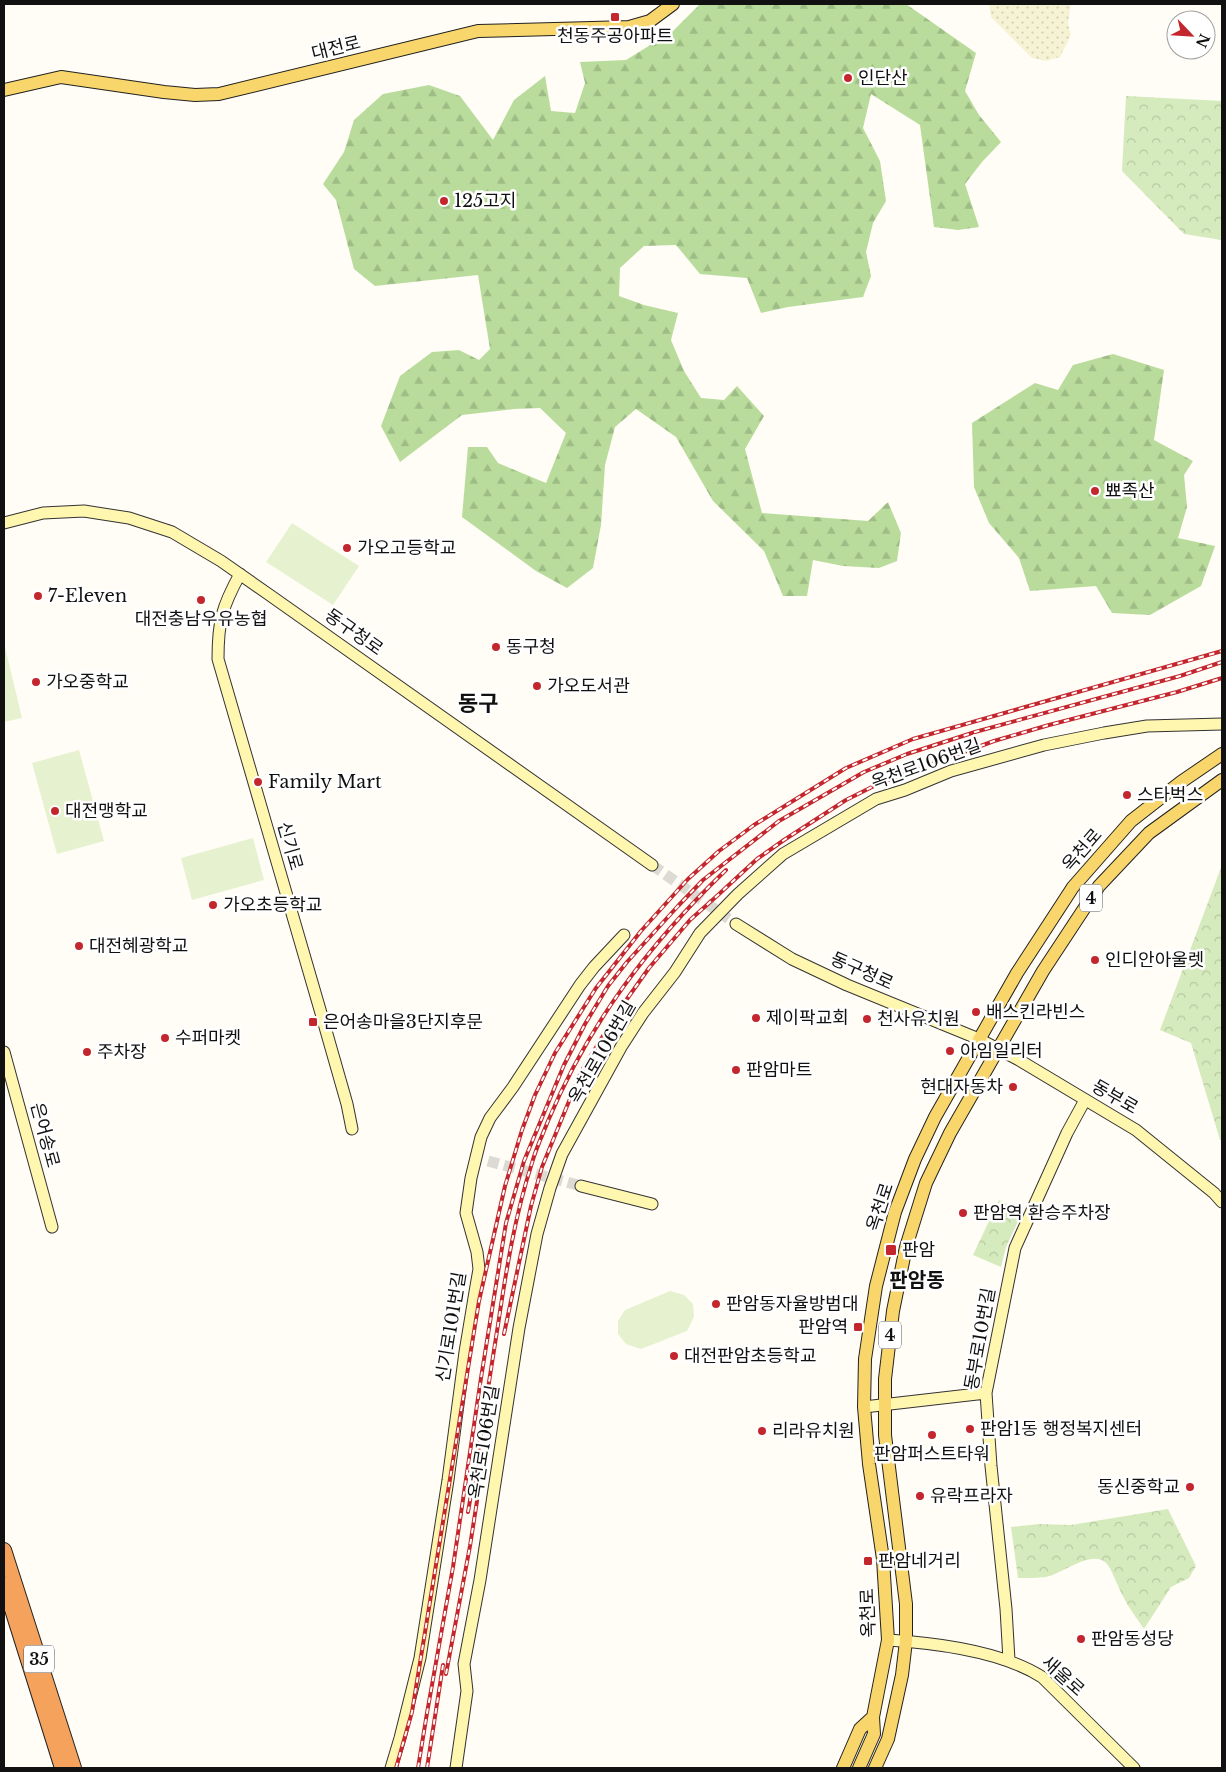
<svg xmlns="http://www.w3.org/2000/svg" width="1226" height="1772" viewBox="0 0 1226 1772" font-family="'Libre Baskerville','Noto Sans KR',serif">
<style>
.farmland{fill:url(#farmland-dots)}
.forest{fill:url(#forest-firs)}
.park{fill:url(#park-crowns)}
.pitch{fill:#e6f2cf}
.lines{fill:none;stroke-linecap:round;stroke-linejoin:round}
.secondary-tunnel{stroke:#dbdad3;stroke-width:11;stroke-dasharray:11 5.5;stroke-linecap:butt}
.secondary-casing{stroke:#333;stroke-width:13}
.primary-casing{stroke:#222;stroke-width:14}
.highway-casing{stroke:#222;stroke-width:16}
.secondary{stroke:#fff6b0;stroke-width:11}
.primary{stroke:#f9d66b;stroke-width:12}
.highway{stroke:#f5a25d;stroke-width:14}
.rail-casing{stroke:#c4262e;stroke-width:4}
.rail{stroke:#fff;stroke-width:2;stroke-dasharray:5.5;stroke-linecap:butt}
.poi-dot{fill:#c4262e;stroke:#fff;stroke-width:2}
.labels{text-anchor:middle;stroke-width:5;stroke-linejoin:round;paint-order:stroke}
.shield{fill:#fff;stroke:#585858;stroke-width:1}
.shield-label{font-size:16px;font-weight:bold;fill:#111}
.poi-label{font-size:18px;fill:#111;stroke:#fff;text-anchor:start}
.street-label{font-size:18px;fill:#111;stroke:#fff}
.quarter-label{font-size:20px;font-weight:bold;fill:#111;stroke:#fff}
.district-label{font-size:22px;font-weight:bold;fill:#111;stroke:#fff}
</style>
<defs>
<pattern id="farmland-dots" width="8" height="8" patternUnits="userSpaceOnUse" patternTransform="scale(1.25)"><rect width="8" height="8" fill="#f6f3d4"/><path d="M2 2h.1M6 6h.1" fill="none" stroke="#d2cfb5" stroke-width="1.8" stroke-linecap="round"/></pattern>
<pattern id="forest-firs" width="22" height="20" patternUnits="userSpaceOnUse" patternTransform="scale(1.25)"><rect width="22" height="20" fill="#b9dc9c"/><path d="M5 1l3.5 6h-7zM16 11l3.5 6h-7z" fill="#9ebc85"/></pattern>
<pattern id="park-crowns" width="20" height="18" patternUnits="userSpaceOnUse" patternTransform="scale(1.25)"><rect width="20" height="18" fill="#d5ebbd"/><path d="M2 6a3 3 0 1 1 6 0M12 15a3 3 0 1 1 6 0" fill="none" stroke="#b6c8a1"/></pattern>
</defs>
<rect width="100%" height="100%" fill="#fffdf5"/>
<path class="farmland" d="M989,4H1071L1068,23L1071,35L1060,57L1046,61L1032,58L991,17Z"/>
<path class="forest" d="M700,4H906L976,53L965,91L979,115L1001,142L982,162L965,184L979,227L958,230L934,227L920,125L871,94L863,128L880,161L886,201L873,223L866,252L871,276L863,297L788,307L761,313L747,278L700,274L676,245L644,246L620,268L619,296L644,305L678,313L671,340L684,371L701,398L724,400L737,386L764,416L745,449L762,513L868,521L888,502L901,533L897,561L879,568L843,566L813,560L807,596H783L764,551L713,501L676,437L636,409L615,427L605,465L601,525L593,568L567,588L536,571L462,517L468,447H487L498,463L546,483L566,433L540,408L514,409L462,415L400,462L381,426L400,376L432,352L459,350L479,360L490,349L478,275L375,286L354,269L336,200L323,184L344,152L354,120L383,94L429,85L460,96L493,140L514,100L545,76L551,111L575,113L585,83L580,62L626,60L673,31Z
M1113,354L1164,370L1154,440L1193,461L1184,475L1187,507L1178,538L1215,546L1201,586L1150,615L1112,613L1096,586L1030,591L1019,558L989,523L974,487L972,423L1035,383L1058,390L1073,365Z"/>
<path class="park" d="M1126,96L1222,101V240L1184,234L1122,171Z
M1222,865V1140H1220L1191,1043L1160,1030Z
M999,1200L1023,1211L1006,1247L1001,1267L973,1255Z
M1168,1509L1196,1566L1189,1578L1171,1587L1144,1629C1137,1618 1128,1607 1123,1596C1117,1586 1114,1573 1107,1564C1092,1548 1063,1574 1046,1577C1037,1578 1027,1578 1018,1578L1011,1527L1039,1524L1071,1525Z"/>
<path class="pitch" d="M292,523L359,566L333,605L266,562Z
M4,643L22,718L4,722Z
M79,750L104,841L57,854L32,763Z
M253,838L264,880L192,900L181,858Z
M670,1291L684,1295L693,1304L694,1317L687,1331L641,1349L626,1344L618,1334V1321L625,1310Z"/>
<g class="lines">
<path class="secondary-tunnel" d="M652,865L736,924
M488,1161L581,1186"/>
<defs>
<path id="secondary" d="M4,523L43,513L84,511L129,518L172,532L221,561L271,596L652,865
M240,574C222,607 218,621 218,659L323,1020L347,1104L352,1129
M736,924L792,959L847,985L979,1039L1019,1060L1136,1130L1214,1193L1222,1202
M4,1052L52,1227
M581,1186L652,1204
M864,1407L986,1393
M888,1640C936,1643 1001,1651 1042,1677L1134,1768
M1009,1660L1006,1609L991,1466L986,1393L1015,1248L1067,1133L1085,1100
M391,1768L400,1738L420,1658L448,1480L465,1352L475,1292L479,1269L477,1252L466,1213L471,1178L481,1137L490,1118L513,1087L580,985L594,967L624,935
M456,1768L467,1691L464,1664L480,1580L519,1328L537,1234L550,1188L562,1154L621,1047L643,1013L675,972L700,933L738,894L783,854L876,799L905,790L951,771L1044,745L1104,733L1147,726L1222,724"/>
<path id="primary" d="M4,90L61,77L164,92L195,95L219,94L478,31L629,27L650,21L673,4
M843,1768L860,1729L873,1717L888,1640L883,1559L869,1464L864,1407L865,1359L876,1286L895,1212L915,1159L935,1117L1017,973L1073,887L1131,821L1181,782L1222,754
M859,1768L874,1734L873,1717
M875,1768L888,1739L902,1675L906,1641V1604L885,1435V1379L893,1311L906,1247L926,1183L950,1133L1043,971L1099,886L1149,833L1222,780"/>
<path id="highway" d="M4,1550L74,1768
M4,1584L62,1768"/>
</defs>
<use href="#secondary" class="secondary-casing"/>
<use href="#primary" class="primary-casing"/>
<use href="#highway" class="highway-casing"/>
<use href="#secondary" class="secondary"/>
<use href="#primary" class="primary"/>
<use href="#highway" class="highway"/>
<defs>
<path id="rail" d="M504,1334L531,1206L542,1167L581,1072L617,1013L649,968L690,920L718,895L757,859L784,840L846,800L878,784L994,741L1049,725L1177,692L1222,678
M468,1512C479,1450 488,1387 498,1325C506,1271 515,1215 532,1163C536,1148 543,1134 548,1121C589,1023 650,943 726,870
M446,1674L470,1546L477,1501
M396,1768L412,1712L479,1301L505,1186L522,1130L535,1095L555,1053L596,988L641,931L688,879L719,851L754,825L846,768L913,739L1222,651
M418,1768L427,1713L453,1567L481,1378L506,1223L524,1161L564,1065L585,1024L608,986L627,962L678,906L703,880L779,821L864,772L907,754L975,732L1180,676L1222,662
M427,1768L443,1665"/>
</defs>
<use href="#rail" class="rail-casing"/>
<use href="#rail" class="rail"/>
</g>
<g class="poi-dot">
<rect x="610" y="12" width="10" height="10" rx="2.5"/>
<circle cx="848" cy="78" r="5"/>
<circle cx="444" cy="201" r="5"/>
<circle cx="1095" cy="491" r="5"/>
<circle cx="347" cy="548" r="5"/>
<circle cx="38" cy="596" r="5"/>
<circle cx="201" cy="600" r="5"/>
<circle cx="496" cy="647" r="5"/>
<circle cx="36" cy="682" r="5"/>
<circle cx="537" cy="686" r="5"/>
<circle cx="258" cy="782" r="5"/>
<circle cx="1127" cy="795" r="5"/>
<circle cx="55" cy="811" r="5"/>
<circle cx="213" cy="905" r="5"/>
<circle cx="79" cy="946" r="5"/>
<circle cx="1095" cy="960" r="5"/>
<circle cx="976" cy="1012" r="5"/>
<circle cx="756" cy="1018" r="5"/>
<circle cx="867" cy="1019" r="5"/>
<rect x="308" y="1017" width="10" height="10" rx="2.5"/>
<circle cx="165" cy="1038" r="5"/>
<circle cx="950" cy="1051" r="5"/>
<circle cx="87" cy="1052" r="5"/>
<circle cx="736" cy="1070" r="5"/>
<circle cx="1013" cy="1087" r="5"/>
<circle cx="963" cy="1213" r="5"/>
<rect x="885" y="1244" width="12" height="12" rx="2.5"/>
<circle cx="716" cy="1304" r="5"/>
<rect x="853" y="1322" width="10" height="10" rx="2.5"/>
<circle cx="674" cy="1356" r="5"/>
<circle cx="970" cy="1429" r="5"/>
<circle cx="762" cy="1431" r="5"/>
<circle cx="932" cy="1435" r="5"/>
<circle cx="1190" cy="1487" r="5"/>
<circle cx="920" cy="1496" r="5"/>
<rect x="863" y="1556" width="10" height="10" rx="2.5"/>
<circle cx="1081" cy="1639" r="5"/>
</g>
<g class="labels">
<g class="shield">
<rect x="1080" y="884.5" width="22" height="27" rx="4"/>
<rect x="879" y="1321.5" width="22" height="27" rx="4"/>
<rect x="24" y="1645.5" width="30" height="27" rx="4"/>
</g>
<g class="shield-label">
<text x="1091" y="904">4</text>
<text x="890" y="1341">4</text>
<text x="39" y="1665">35</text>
</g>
<g class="poi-label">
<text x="615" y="42" text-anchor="middle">천동주공아파트</text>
<text x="858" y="84">인단산</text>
<text x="454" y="207">125고지</text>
<text x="1105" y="497">뾰족산</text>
<text x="357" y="554">가오고등학교</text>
<text x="48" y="602">7-Eleven</text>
<text x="201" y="625" text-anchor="middle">대전충남우유농협</text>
<text x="506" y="653">동구청</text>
<text x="46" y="688">가오중학교</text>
<text x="547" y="692">가오도서관</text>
<text x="268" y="788">Family Mart</text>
<text x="1137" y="801">스타벅스</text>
<text x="65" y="817">대전맹학교</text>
<text x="223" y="911">가오초등학교</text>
<text x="89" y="952">대전혜광학교</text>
<text x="1105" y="966">인디안아울렛</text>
<text x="986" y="1018">배스킨라빈스</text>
<text x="766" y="1024">제이팍교회</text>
<text x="877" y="1025">천사유치원</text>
<text x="323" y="1028">은어송마을3단지후문</text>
<text x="175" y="1044">수퍼마켓</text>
<text x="960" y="1057">아임일리터</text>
<text x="97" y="1058">주차장</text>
<text x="746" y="1076">판암마트</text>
<text x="1003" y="1093" text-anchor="end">현대자동차</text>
<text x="973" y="1219">판암역 환승주차장</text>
<text x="902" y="1256">판암</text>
<text x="726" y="1310">판암동자율방범대</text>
<text x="848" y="1333" text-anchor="end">판암역</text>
<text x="684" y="1362">대전판암초등학교</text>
<text x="980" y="1435">판암1동 행정복지센터</text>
<text x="772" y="1437">리라유치원</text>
<text x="932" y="1460" text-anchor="middle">판암퍼스트타워</text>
<text x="1180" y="1493" text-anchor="end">동신중학교</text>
<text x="930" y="1502">유락프라자</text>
<text x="878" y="1567">판암네거리</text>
<text x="1091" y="1645">판암동성당</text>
</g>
<g class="street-label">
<text transform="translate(336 48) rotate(-14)" y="6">대전로</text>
<text transform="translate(354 632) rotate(35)" y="6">동구청로</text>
<text transform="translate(926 764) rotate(-20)" y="6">옥천로106번길</text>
<text transform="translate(290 846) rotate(74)" y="6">신기로</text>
<text transform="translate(1082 850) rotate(-49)" y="6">옥천로</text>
<text transform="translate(862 971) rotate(24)" y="6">동구청로</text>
<text transform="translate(602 1052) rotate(-60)" y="6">옥천로106번길</text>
<text transform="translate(1115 1097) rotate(30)" y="6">동부로</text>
<text transform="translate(45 1135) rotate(75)" y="6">은어송로</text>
<text transform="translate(880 1207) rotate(-72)" y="6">옥천로</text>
<text transform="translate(451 1327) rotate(-81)" y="6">신기로101번길</text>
<text transform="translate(980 1339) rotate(-80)" y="6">동부로10번길</text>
<text transform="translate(484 1442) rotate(-81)" y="6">옥천로106번길</text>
<text transform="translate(868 1613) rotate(-92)" y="6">옥천로</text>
<text transform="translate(1063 1676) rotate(42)" y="6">새울로</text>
</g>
<g class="quarter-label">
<text x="917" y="1287">판암동</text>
</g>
<g class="district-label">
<text x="478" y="711">동구</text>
</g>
</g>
<rect width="1226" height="1772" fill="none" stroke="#111111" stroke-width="10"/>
<g transform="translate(1191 35) rotate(115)"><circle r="24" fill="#ffffff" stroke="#a0a0a0"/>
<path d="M0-4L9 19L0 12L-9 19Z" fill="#c4262e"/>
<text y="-8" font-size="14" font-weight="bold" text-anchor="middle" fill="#111111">N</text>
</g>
</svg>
